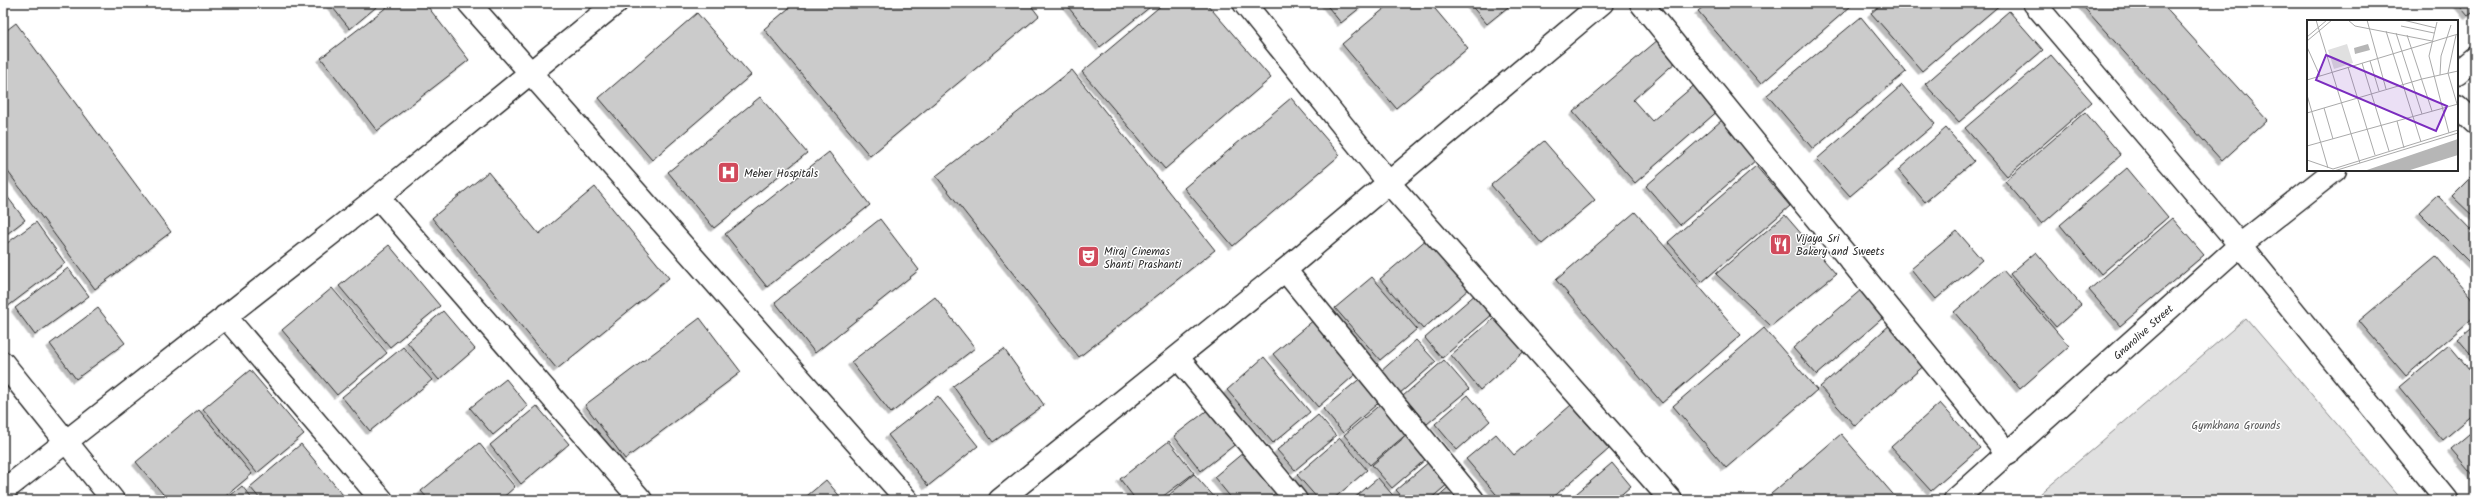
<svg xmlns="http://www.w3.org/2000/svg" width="2478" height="503" viewBox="0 0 2478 503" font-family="Kalam,sans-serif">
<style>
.green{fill:#e0e0e0;stroke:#868686}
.building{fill:#cbcbcb;stroke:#2b2b2b;filter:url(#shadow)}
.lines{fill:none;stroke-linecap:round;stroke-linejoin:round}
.street-casing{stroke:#2b2b2b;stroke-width:25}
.secondary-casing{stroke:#2b2b2b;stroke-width:25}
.street{stroke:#fff;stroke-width:22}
.secondary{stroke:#fff;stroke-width:22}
.labels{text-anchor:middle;stroke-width:3;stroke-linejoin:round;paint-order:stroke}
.poi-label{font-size:11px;fill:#2b2b2b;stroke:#fff;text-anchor:start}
.street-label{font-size:11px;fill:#2b2b2b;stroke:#fff}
.park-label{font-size:11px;fill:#585858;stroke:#fff}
.inset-road{fill:none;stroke:#aaa;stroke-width:1}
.view{fill:#7b2cbf;fill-opacity:0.15;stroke:#7b2cbf;stroke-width:2}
.inset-edge{fill:none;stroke:#2b2b2b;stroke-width:2}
</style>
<defs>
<filter id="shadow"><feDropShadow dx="-3.5" dy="3.5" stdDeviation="0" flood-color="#0004"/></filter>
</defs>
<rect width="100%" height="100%" fill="#fff"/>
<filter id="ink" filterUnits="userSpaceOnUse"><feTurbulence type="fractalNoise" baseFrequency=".025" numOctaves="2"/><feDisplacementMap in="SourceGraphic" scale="8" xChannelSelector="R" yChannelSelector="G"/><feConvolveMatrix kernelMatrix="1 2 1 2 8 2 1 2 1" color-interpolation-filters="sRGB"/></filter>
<g filter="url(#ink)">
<path class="green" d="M2246,318L2402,500H2033Z"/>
<path class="building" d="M329,3H381L350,29Z
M392,3H425L469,60L377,131L321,58Z
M795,3H1029L1039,16L870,156L764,29Z
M1065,3H1155L1100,47Z
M1164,3H1206L1271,78L1165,169L1082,72Z
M1325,3H1366L1341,23Z
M1391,3H1430L1468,48L1396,108L1342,44Z
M1469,3H1513L1487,24Z
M1708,3H1849L1851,6L1761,84L1698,11Z
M1883,3H2002L1922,71L1871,13Z
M2080,3H2161L2267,120L2222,161Z
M2457,3H2475V11L2468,16Z
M2009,11L2043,50L1959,122L1925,84Z
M697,13L751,75L652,160L599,98Z
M1861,17L1906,72L1813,149L1767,95Z
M16,23L171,232L95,289L3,165V33Z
M1659,39L1678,60L1633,100L1652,121L1697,83L1720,109L1635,183L1573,112Z
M2051,55L2092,102L2007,176L1965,128Z
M1072,70L1215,250L1079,357L936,176Z
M1902,85L1935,124L1850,196L1817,159Z
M760,97L807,153L714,228L668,172Z
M1291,98L1340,155L1233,246L1184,188Z
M2085,112L2121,155L2042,224L2005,181Z
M1722,120L1756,160L1680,225L1646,186Z
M1946,128L1974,161L1925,202L1898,170Z
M1544,141L1595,200L1542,244L1491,185Z
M829,152L870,205L767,287L725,234Z
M1756,166L1790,206L1702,282L1668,242Z
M2127,168L2168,217L2101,274L2060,225Z
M488,172L539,234L595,187L669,278L557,369L432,218Z
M2475,173V218L2452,196Z
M3,191L25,220L3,237Z
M2437,195L2475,234V268L2419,212Z
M1635,212L1741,335L1662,403L1556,280Z
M1785,215L1836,274L1771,326L1716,274Z
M2172,218L2204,255L2120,326L2089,290Z
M880,219L919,270L815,353L775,302Z
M36,222L65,263L3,310V246Z
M1957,231L1982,260L1936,299L1911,269Z
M1428,238L1470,288L1423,329L1380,279Z
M389,245L440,306L390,347L339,286Z
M2036,252L2081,305L2056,327L2010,274Z
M2436,256L2475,302V316L2406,376L2359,321Z
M68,268L89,296L35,335L15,308Z
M2003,270L2069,346L2020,389L1954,312Z
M1372,277L1417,329L1380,360L1335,308Z
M332,288L387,353L337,395L282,330Z
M1862,289L1886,315L1817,375L1793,348Z
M1477,293L1494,313L1442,358L1425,338Z
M935,297L975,348L891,413L851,362Z
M98,308L125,343L76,379L50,344Z
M443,311L475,349L439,380L407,342Z
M1499,314L1528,348L1480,390L1451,355Z
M700,318L741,372L625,459L585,405Z
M1315,319L1359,371L1318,407L1273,354Z
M1892,323L1927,363L1855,426L1820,387Z
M2475,325V359L2458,339Z
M1764,328L1817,390L1726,468L1673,406Z
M1416,340L1436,362L1399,394L1379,373Z
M2449,345L2475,376V413L2443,440L2399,387Z
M403,347L432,380L370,431L342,397Z
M1004,349L1044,405L993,442L953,386Z
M1264,357L1310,412L1273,443L1227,390Z
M1444,360L1469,389L1427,424L1403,396Z
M250,370L304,434L257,473L203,409Z
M1363,376L1383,399L1343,433L1323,409Z
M506,379L528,406L493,435L470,408Z
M1468,395L1490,421L1457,450L1435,424Z
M938,396L978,446L928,486L888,435Z
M1383,402L1409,432L1370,465L1344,435Z
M1940,403L1980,448L1931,491L1891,447Z
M1214,405L1242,439L1201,471L1174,436Z
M1571,405L1609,449L1550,500H1501L1466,459L1496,434L1514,455Z
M537,406L569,444L521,484L490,445Z
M199,410L252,474L221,500H168L136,462Z
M1318,415L1336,436L1295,470L1277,450Z
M2475,429V477L2451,449Z
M1841,434L1898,500H1764Z
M1407,435L1427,458L1392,488L1372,465Z
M1340,438L1367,470L1332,500H1319L1297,475Z
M1169,441L1194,473L1158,500H1136L1120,479Z
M1256,442L1289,482L1267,500H1233L1214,477Z
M479,443L515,487L500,500H429L421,491Z
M301,444L347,500H261L250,487Z
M1430,461L1449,483L1429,500H1405L1396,490Z
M1612,463L1631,486L1615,500H1569Z
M1194,474L1217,500H1163Z
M1378,478L1397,500H1352Z
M826,480L843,500H802Z
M1452,484L1466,500H1434Z
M242,486L253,500H225Z"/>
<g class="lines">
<defs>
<path id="street" d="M469,3L907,500
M1244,3L1389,183L1671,500
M1641,3L2008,454
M2034,3L2240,245L2447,500
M2457,73L2475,58
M2457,106L2475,123
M378,197L641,500
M1285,270L1473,500
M225,316L382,500
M1178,358L1296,500
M3,363L113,500
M3,491L378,197L616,3
M1955,500L2240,245L2335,170"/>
<path id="secondary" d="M1000,500L1285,270L1602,3"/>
</defs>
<use href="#street" class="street-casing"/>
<use href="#secondary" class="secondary-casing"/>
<use href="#street" class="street"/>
<use href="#secondary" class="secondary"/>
</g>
</g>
<defs>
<symbol id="hospital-square" viewBox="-11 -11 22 22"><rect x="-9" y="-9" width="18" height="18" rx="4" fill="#d1495b" stroke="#fff"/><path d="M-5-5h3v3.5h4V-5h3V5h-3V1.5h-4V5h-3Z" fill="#fff"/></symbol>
<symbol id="restaurant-square" viewBox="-11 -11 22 22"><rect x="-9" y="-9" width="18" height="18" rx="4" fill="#d1495b" stroke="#fff"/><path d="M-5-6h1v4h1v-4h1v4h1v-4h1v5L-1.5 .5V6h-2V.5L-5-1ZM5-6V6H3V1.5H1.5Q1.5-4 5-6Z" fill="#fff"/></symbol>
<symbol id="theatre-square" viewBox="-11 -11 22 22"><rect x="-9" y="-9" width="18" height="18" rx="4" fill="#d1495b" stroke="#fff"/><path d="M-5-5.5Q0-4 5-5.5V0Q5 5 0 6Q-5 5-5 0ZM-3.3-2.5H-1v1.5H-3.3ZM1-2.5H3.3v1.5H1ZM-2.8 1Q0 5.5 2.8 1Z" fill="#fff"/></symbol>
</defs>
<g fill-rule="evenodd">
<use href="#hospital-square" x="716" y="160" width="25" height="25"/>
<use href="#restaurant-square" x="1768" y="232" width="25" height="25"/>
<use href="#theatre-square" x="1076" y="244" width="25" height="25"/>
</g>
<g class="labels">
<g class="poi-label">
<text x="744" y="177">Meher Hospitals</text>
<text x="1796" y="242">Vijaya Sri<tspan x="1796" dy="13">Bakery and Sweets</tspan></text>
<text x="1104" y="255">Miraj Cinemas<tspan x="1104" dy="13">Shanti Prashanti</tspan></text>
</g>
<g class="street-label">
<text transform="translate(2143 332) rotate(-42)" y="4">Gnanolive Street</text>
</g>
<g class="park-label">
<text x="2236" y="429">Gymkhana Grounds</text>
</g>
</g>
<g transform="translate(2307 20)">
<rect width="151" height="151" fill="#fff"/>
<path d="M40,24L46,43L27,49L21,30Z" fill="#e0e0e0"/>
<path d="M61,24L63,30L48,34L47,28ZM151,119V135L100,151H57Z" fill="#b6b6b6"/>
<path class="inset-road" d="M9,0L53,143M41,0L48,6L125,21M60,0L79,69M96,0L129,8M130,2L122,36L142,113M94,6L127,13M79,11L114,122M89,13L115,94M100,15L125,91M149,15L141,53L150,84M0,17L20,0M0,21L25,0M0,27L13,56M63,41L72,71M55,43L82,131M41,47L68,135M133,55L134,36L144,5M0,60L151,14M0,75L21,148M17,88L26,119M0,93L115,59L151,51M90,101L97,128M0,126L151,84M0,140L26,149L151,110M27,151L151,113"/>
<path class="view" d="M19,35L140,86L129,111L9,60Z"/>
<rect width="151" height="151" class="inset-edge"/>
</g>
<rect width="2478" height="503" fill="none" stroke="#fff" stroke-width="16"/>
<rect x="8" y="8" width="2462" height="487" fill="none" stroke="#2b2b2b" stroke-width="1.5" filter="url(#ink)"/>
</svg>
